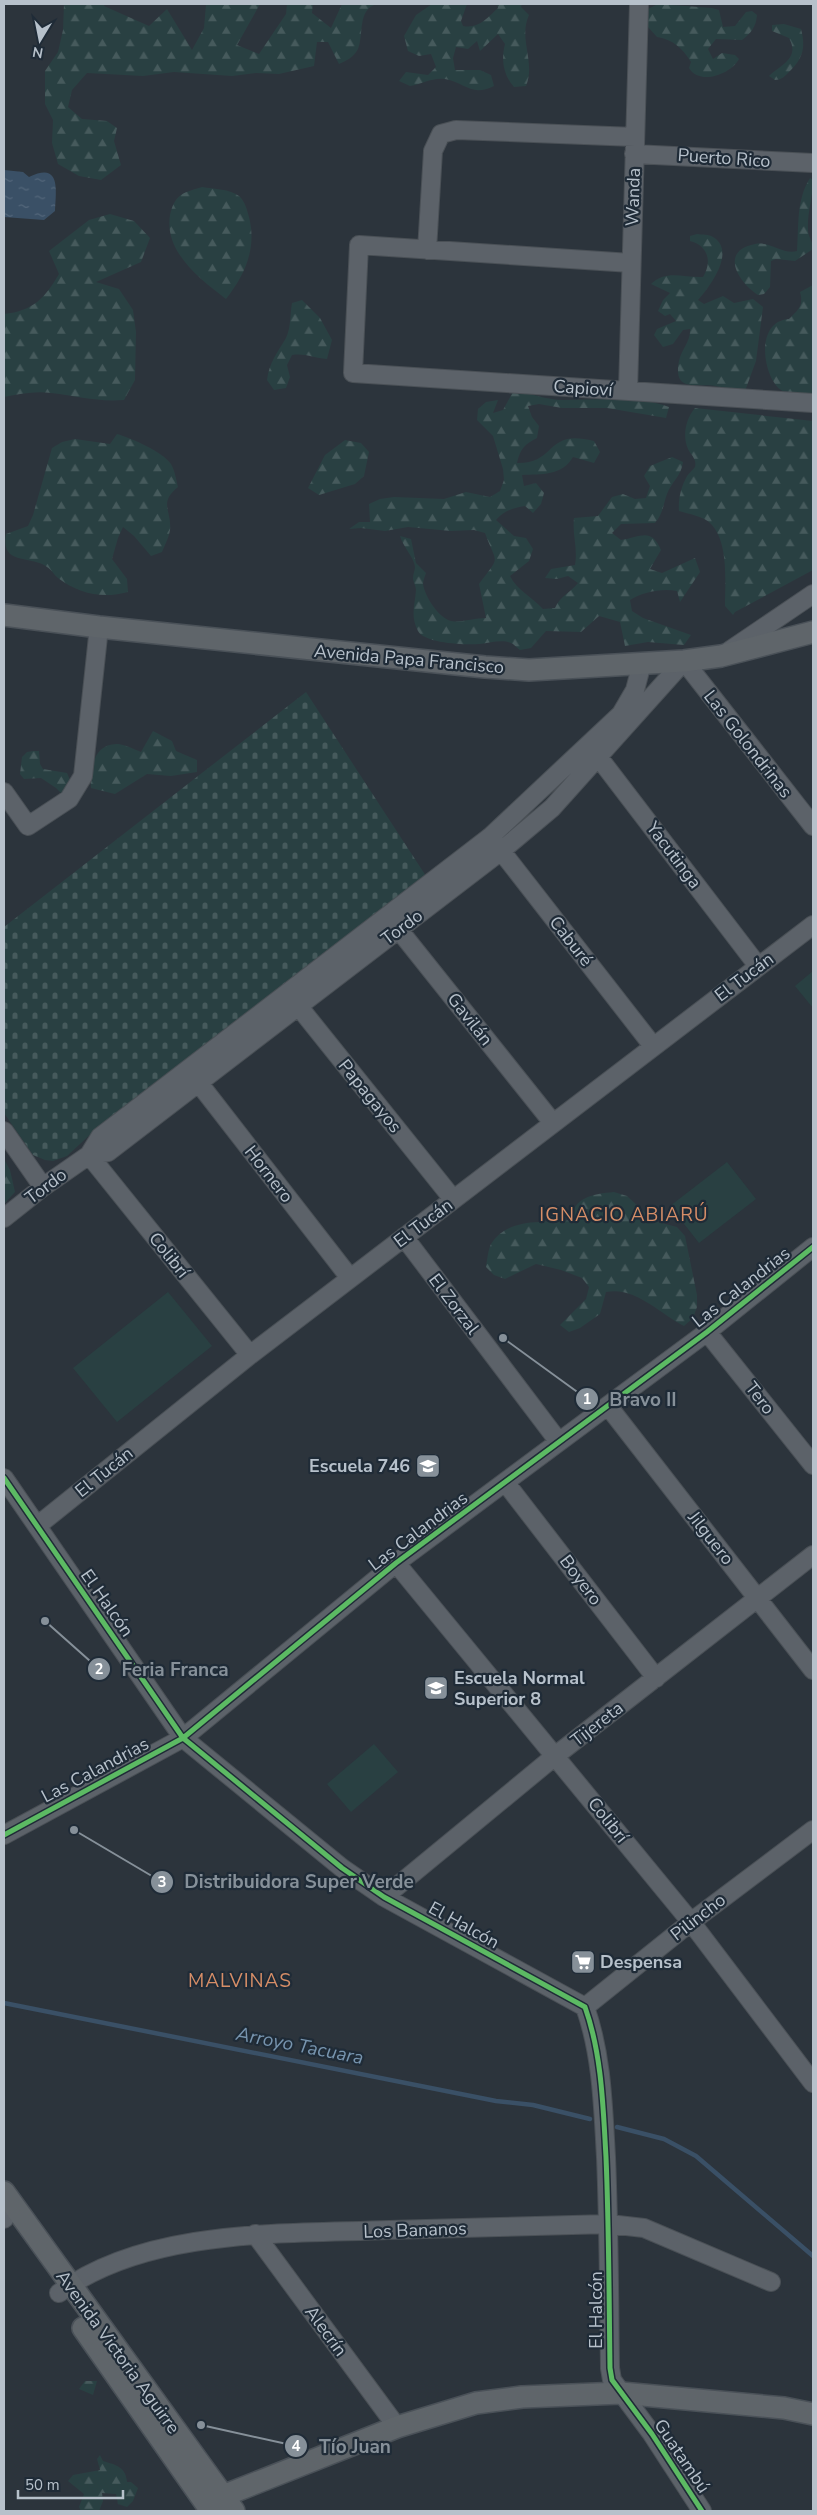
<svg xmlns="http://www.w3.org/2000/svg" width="817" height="2515" viewBox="0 0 817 2515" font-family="'Nunito Sans',sans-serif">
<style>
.green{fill:#294042}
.forest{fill:url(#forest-firs)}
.cemetery{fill:url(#cemetery-stones)}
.water{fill:url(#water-ripples)}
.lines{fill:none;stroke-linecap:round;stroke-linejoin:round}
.stream{stroke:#3a5066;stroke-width:4.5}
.minor-casing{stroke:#4a5056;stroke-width:20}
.major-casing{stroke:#4a5158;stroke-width:24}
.minor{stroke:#5c6269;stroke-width:18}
.major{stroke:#5f656a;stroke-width:21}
.cycleway-casing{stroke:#1f2b37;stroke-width:8}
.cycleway{stroke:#5cba63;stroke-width:5}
.labels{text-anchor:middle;stroke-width:4.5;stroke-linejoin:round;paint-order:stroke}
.street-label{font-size:18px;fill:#b7c1cb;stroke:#1f2b37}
.poi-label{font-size:18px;font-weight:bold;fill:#b7c1cb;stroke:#1f2b37;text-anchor:start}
.neighbourhood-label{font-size:19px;letter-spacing:1px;fill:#d78e67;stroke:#1f2b37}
.water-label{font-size:19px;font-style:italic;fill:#7794ae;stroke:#1f2b37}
.leader{fill:none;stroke:#869099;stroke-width:2}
.callout-dot{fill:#869099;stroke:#1f2b37;stroke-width:2}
.mark-label{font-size:15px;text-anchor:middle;font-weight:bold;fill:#fff}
.callout-label{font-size:19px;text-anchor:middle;font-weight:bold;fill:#869099;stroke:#1f2b37;stroke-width:4.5;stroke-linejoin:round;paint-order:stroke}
</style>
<defs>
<pattern id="forest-firs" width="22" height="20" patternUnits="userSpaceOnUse" patternTransform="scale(1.25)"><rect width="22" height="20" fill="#294042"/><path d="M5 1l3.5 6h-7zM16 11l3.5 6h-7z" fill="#465a5c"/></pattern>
<pattern id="cemetery-stones" width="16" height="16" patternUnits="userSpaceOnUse" patternTransform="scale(1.25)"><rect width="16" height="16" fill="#294042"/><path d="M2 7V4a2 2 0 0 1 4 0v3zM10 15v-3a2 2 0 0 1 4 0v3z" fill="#465a5c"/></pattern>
<pattern id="water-ripples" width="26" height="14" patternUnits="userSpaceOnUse" patternTransform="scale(1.25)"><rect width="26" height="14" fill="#3a5066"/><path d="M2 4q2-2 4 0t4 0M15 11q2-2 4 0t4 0" fill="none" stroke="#54677b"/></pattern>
</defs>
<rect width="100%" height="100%" fill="#2c343c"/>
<path class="green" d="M813,971V1008L795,986Z
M727,1162L756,1199L699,1243L670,1206Z
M168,1292L212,1346L117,1422L73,1368Z
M374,1744L398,1772L351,1812L327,1784Z"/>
<path class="forest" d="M64,4H105L104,6L149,26L167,9L192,50L204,28L206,4H260L237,45L259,54L286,14L287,4H313L312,13L331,28L342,4H377C357,9 364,35 358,49C354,57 346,61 339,64L328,42H317L314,66L279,74L256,73L232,76L174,72L143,76L87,73L72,90L68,107L82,119L107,121L117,128L114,141L121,165L101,180L79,176L58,164L52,143L53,120L45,104V71L58,52L63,30Z
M432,4H467L461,21L463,26C479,29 487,18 498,8L497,4H522L521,7L529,15C518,39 536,62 526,86L514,87C503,75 501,59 505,44L498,34L480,51L477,41L468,49L456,47L453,58L455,70H480L491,75L494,86C471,97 466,83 445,79C433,77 422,84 410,86L399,81L406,72L428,75L436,67L431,54L419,56L408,51L404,36L416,15Z
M658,4L712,8L719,10L723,27L735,26L746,12L752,11L757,15C756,27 751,33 742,40L716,39L708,49L713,59L722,53L735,55L739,59C731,74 700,86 689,68L691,62C682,48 674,40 657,37L648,27V9Z
M784,24L801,29C806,48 803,59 788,73C784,77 781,80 775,80L769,76C782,64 800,58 789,38L772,31V25Z
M810,178L813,180C813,198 807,213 808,230C808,237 813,241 813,249L795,261L776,259L771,261L770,287L764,294L758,295C738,282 719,251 755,244C771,241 783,255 797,251C799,226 796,200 810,178Z
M202,187C214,189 230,189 239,196C245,201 247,210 249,217C257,248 245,275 226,299C200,279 164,252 170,215C172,207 174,200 181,195C187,191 196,189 202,187Z
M110,214L134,221L150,238L141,262L96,282L119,289L133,310L136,332L135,380L124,400C96,402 78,396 51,393C35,391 19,394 4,397V314C33,311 45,298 59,274L49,251L89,220Z
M697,234C702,235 709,234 713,237C737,251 709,288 698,300L704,304L723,296L734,303L753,299L763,307L756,361L745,391C730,392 731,391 719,387C702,381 672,396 679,361C681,350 691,341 690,329L683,330L673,344L663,347L654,335L657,329L676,321L670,314L665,316L658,311L663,300L670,293L651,284C666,269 684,278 703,277C713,261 707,245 690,241V236Z
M813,285V398H811C803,396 792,396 784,392C763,382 753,321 789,319C798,310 804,306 800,292Z
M302,300L320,318L332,340L327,359C314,358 305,353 292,355L287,365L290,377L286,388L274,390L267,380C269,363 277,353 286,338C291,328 290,314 292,303Z
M514,390C531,393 546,400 563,400C597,400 637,395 669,407L666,418L607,408H562L539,404L528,406L532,417L539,426L537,438C525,444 520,449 517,463C557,464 545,428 594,441L600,452L594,463L573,457C562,476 541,474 522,475L524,486L536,483L544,493L541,504L533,513L525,506C512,508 504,511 496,520L514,536L526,538L533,549L529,561L510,576C517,590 532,597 543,609L555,608C560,596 570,593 578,583L568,576L557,579L545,578L551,569L575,565C578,548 572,535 574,518L598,516L612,497L623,494L635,499L646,498L650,486L644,476L650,466L672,457L683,462C681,477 672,481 667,494C663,505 663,514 655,523L621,524L612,533L621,540C641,537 651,527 661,550L650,569L662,573L695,558L700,572L680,602L677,591C662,588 643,592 630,600L632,611L643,618L691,635L684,645L648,642L625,646L620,622L599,616L581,632L546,631L531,648L520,650C517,648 514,644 511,643C502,639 490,643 480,644C467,645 425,644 418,631C410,616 415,605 416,590C416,586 413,582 413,578C413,574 415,570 415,567C414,557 403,547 400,536L411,539L416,563L426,573C425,576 423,581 423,584C425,597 439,618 451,621C458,623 476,618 486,618L479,584C501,554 497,566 485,533L474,530L451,531L408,527L385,531L361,528L349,529L359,522H370L369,504L380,499L394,497L444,499L466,492L490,497L500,491L504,480L503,469L493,436L477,420L478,409L486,402L498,400L493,413L503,410Z
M695,408L813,421V570L735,612L733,615L725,606C725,582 729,543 711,524C704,516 688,514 679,511C678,499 681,487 687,476C689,473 693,470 695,467C697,459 691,455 688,449C682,436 686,418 695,408Z
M117,434C131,438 163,452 171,464C175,471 176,479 178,487C158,503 172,510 170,530C169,537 165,545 162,552L151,556L134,536L123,527L118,538L112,559L127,579L128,592C103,599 79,594 58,578C54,575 52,570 47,567C31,555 0,566 6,534L28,526L33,515L52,448L62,442L75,439L110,444Z
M345,440L361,443L369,452L364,476L355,484L319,495L308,488L325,455Z
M153,731L172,741L176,751L197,760V772L171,776L147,774L115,794L91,788C89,769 94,743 118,744C126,745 134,749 141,752Z
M33,751H39L40,764L43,769L67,773L70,780L63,790L64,796L56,788L41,778L24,779L20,774L22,757L27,752Z
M4,1159L10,1170L15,1192L4,1204Z
M614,1192L627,1196L654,1221L677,1227L685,1236L697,1295V1307L693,1318L684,1326C659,1313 635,1286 606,1292L600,1314L580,1328L569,1332L560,1325L586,1299L589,1287L582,1278L561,1270L536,1264L505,1279L494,1275L486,1267C487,1261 488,1250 491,1244C509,1216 544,1224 571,1220C573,1197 593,1194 614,1192Z
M85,2381H97L93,2395L79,2389Z
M100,2455L103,2461C116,2465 126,2467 127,2482H131L138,2488L133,2501L127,2507L118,2504L116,2494L102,2493L103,2501L99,2511H81L79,2507L84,2494L68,2481L73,2475L100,2470L97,2459Z"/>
<path class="cemetery" d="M306,692L426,876L94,1131L67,1156L53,1161L45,1160L33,1155L4,1113V927Z"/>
<path class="water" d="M4,170L23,172L29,177C61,161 56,190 55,211L44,220L4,217Z"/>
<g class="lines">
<path class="stream" d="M4,2003L496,2101L533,2105L590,2119
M617,2127L664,2139L696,2156L813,2256"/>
<defs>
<path id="minor" d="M634,154L813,163
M427,250L433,151L441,134L456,130L635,137
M631,263L359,245L353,373L813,403
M628,391L639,4
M729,651L813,594
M593,750L758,966
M4,792L28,826L69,799L83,776L99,627
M495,843L653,1046
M391,920L553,1123
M291,997L453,1199
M191,1073L350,1278
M4,1131L43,1187
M89,1155L108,1152L501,851L552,808L684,661L813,826
M89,1155L250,1355
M4,1218L43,1187L89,1155L100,1137L490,837L621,714L635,690L642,663
M404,1237L559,1442
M707,1332L813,1465
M608,1406L813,1670
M4,1478L183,1738L342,1868L384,1897L585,2007C602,2055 603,2106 606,2157C609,2228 609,2298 610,2368L612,2380L652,2434L702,2511
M505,1482L656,1678
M37,1526L250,1355L813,925
M396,1563L691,1922L813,2083
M4,1835L183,1738L396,1563L707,1332L813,1247
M384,1897L555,1756L813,1555
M585,2007L691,1922L813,1830
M4,2219L5,2218
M255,2234L397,2427
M59,2293C146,2228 285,2234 389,2230C462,2228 536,2226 609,2224L644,2228L771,2282"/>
<path id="major" d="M4,615L99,627L485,667L529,670L684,661L721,656L813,632
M4,2192L234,2511
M83,2328L211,2511
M207,2505L223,2496L397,2427L476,2403L522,2397L621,2393L784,2408L813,2414"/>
</defs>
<use href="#minor" class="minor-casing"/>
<use href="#major" class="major-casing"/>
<use href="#minor" class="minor"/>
<use href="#major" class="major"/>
<defs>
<path id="cycleway" d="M4,1478L183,1738L342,1868L384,1897L585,2007C602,2055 603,2106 606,2157C609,2228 609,2298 610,2368L612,2380L652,2434L702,2511
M4,1835L183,1738L396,1563L707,1332L813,1247"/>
</defs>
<use href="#cycleway" class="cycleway-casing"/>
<use href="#cycleway" class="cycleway"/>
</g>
<defs>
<symbol id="school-square" viewBox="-11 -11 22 22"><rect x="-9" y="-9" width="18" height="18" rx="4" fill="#869099" stroke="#1f2b37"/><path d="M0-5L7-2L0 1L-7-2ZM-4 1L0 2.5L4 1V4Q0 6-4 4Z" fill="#fff"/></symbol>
<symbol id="supermarket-square" viewBox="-11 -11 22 22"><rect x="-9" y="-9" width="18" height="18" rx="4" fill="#869099" stroke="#1f2b37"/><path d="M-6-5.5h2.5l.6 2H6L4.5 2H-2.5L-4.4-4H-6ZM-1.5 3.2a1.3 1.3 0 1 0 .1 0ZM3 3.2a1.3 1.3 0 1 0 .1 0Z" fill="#fff"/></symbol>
</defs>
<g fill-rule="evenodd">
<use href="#school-square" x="414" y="1452" width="28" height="28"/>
<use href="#school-square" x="422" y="1674" width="28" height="28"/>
<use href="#supermarket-square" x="569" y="1948" width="28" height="28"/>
</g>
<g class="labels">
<g class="street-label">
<text transform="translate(724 158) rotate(4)" y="6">Puerto Rico</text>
<text transform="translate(633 197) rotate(-88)" y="6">Wanda</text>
<text transform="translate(583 388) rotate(4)" y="6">Capioví</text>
<text transform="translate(409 659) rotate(5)" y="6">Avenida Papa Francisco</text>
<text transform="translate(748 744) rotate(52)" y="6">Las Golondrinas</text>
<text transform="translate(674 855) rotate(53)" y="6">Yacutinga</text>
<text transform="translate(402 927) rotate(-37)" y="6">Tordo</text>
<text transform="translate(571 941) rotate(52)" y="6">Caburé</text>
<text transform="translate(744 977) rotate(-37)" y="6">El Tucán</text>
<text transform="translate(470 1019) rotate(52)" y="6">Gavilán</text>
<text transform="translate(370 1096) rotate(51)" y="6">Papagayos</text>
<text transform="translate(269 1174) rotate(52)" y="6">Hornero</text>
<text transform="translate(46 1186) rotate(-37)" y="6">Tordo</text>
<text transform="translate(423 1223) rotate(-37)" y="6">El Tucán</text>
<text transform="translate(169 1255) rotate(51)" y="6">Colibrí</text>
<text transform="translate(741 1287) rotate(-38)" y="6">Las Calandrias</text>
<text transform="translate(454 1304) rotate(53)" y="6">El Zorzal</text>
<text transform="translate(760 1398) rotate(52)" y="6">Tero</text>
<text transform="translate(104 1472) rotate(-39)" y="6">El Tucán</text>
<text transform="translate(418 1531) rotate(-37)" y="6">Las Calandrias</text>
<text transform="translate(711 1538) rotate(52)" y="6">Jilguero</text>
<text transform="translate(581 1580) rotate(53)" y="6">Boyero</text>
<text transform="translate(107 1603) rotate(55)" y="6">El Halcón</text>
<text transform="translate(597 1724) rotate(-38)" y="6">Tijereta</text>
<text transform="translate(95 1770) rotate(-28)" y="6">Las Calandrias</text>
<text transform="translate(608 1820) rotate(51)" y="6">Colibrí</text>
<text transform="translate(698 1917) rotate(-38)" y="6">Pilincho</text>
<text transform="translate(464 1925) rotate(29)" y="6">El Halcón</text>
<text transform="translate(415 2230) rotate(-2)" y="6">Los Bananos</text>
<text transform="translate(596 2310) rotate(-90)" y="6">El Halcón</text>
<text transform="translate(326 2331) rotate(54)" y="6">Alecrín</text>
<text transform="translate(118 2352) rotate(54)" y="6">Avenida Victoria Aguirre</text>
<text transform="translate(682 2456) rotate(56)" y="6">Guatambú</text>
</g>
<g class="poi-label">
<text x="410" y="1472" text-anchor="end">Escuela 746</text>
<text x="454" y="1684">Escuela Normal<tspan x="454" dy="21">Superior 8</tspan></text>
<text x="600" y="1968">Despensa</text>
</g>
<g class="neighbourhood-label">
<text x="624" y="1221">IGNACIO ABIARÚ</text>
<text x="240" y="1987">MALVINAS</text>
</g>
<g class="water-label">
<text transform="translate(300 2045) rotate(11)" y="7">Arroyo Tacuara</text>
</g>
</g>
<path class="leader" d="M503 1338L587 1399M45 1621L99 1669M74 1830L162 1882M201 2425L296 2446"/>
<g class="callout-dot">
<circle cx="503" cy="1338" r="5"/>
<circle cx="45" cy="1621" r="5"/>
<circle cx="74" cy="1830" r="5"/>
<circle cx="201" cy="2425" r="5"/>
<circle cx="587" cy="1399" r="12"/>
<circle cx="99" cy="1669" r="12"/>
<circle cx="162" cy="1882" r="12"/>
<circle cx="296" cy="2446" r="12"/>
</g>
<g class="mark-label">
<text x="587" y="1404">1</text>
<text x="99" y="1674">2</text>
<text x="162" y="1887">3</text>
<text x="296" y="2451">4</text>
</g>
<g class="callout-label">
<text x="643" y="1406">Bravo II</text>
<text x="175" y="1676">Feria Franca</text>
<text x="299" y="1888">Distribuidora Super Verde</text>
<text x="355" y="2453">Tío Juan</text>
</g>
<rect width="817" height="2515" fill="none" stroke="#b7c1cb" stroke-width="10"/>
<g transform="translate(40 40) rotate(190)" stroke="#1f2b37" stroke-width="4" paint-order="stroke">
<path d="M0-4L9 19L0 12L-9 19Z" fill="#b7c1cb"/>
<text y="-8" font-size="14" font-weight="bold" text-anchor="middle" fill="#b7c1cb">N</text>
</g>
<path d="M18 2490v8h105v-8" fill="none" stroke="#b7c1cb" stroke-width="2.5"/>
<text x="25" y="2490" font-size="15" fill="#b7c1cb" stroke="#1f2b37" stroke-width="4" paint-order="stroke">50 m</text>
</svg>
